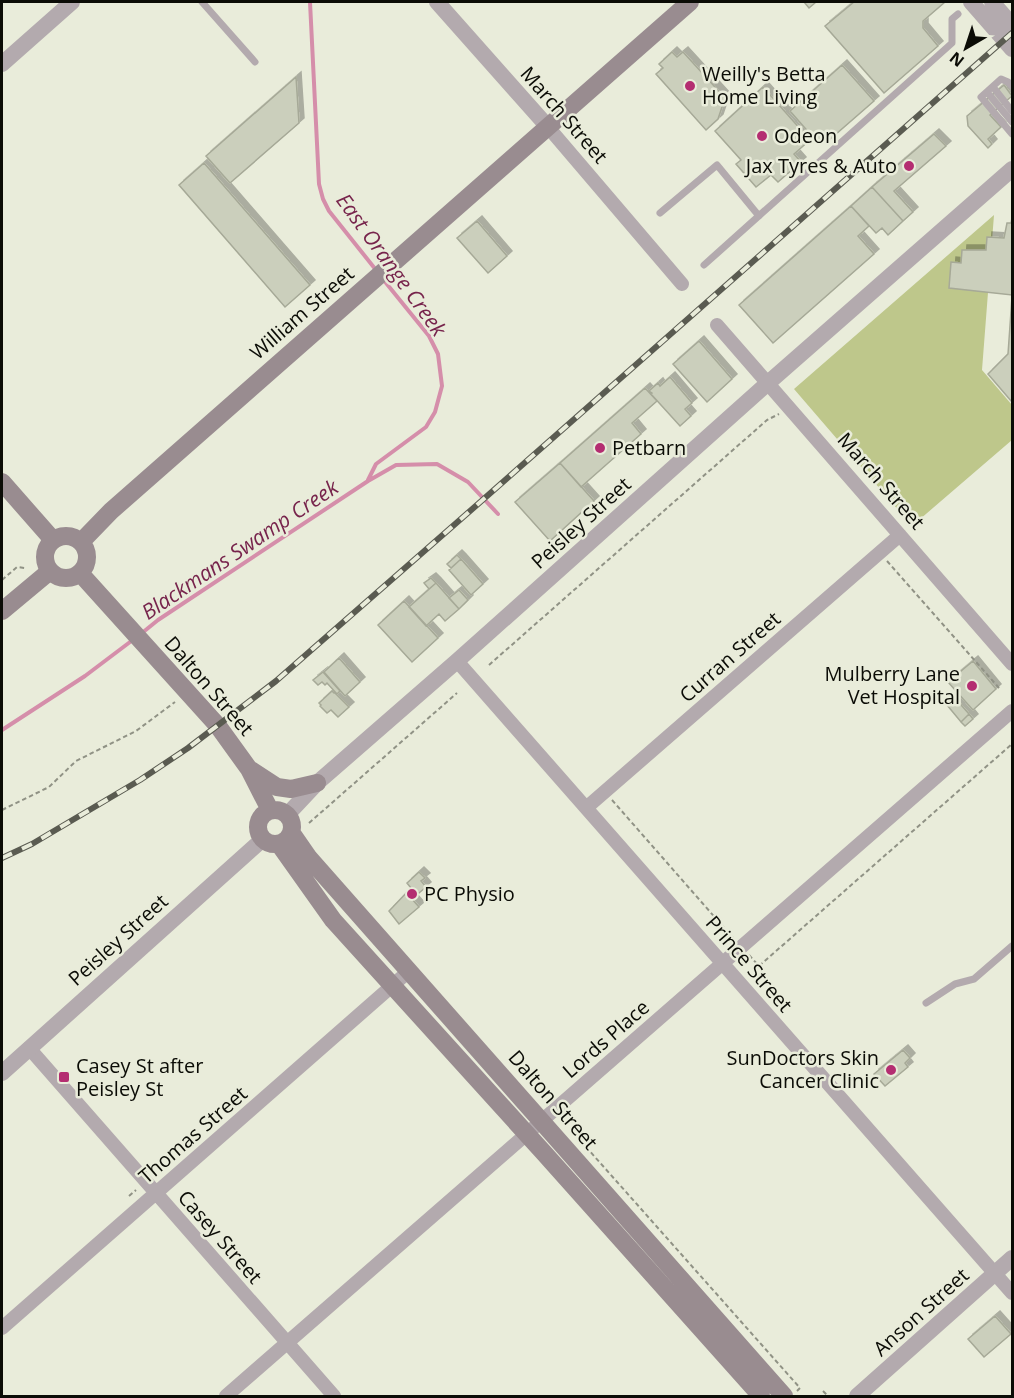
<svg xmlns="http://www.w3.org/2000/svg" width="1014" height="1398" viewBox="0 0 1014 1398" font-family="'Open Sans',sans-serif">
<style>
.green{fill:#bec78b}
.lines{fill:none;stroke-linecap:round;stroke-linejoin:round}
.stream{stroke:#d58eaa;stroke-width:4}
.building{fill:#cbcfbc;stroke:#a6a997;stroke-width:1.5;filter:url(#shadow)}
.path{stroke:#909285;stroke-width:2;stroke-dasharray:4.5 3;stroke-linecap:butt}
.service{stroke:#b3aaae;stroke-width:7}
.minor{stroke:#b3aaae;stroke-width:14}
.tertiary{stroke:#b3aaae;stroke-width:16}
.secondary{stroke:#998c90;stroke-width:18}
.rail-casing{stroke:#5a5b51;stroke-width:6}
.rail{stroke:#e9ecda;stroke-width:4;stroke-dasharray:11;stroke-linecap:butt}
.poi-dot{fill:#b42d71;stroke:#e9ecda;stroke-width:2}
.labels{text-anchor:middle;stroke-width:5;stroke-linejoin:round;paint-order:stroke}
.poi-label{font-size:20px;fill:#0b0c06;stroke:#e9ecda;text-anchor:start}
.street-label{font-size:20px;fill:#0b0c06;stroke:#e9ecda}
.water-label{font-size:21px;font-style:italic;fill:#77244c;stroke:#e9ecda}
</style>
<defs>
<filter id="shadow"><feDropShadow dx="5" dy="-5" stdDeviation="0" flood-color="#0004"/></filter>
</defs>
<rect width="100%" height="100%" fill="#e9ecda"/>
<path class="green" d="M994,215L982,370L1012,405V440L912,526L794,389Z"/>
<g class="lines">
<path class="stream" d="M310,2L319,184L323,199L329,211L376,270
M368,480L376,464L426,427L435,412L442,386L438,354L429,336L382,278
M142,633L158,620L368,481L396,465L437,464L468,482L498,514
M2,730L85,676L134,639"/>
</g>
<path class="building" d="M804,2H816L809,8Z
M854,2H945L923,21V28L938,46L884,93L825,26Z
M672,52L677,57L683,52L725,98L718,119L706,130L656,74L663,68L659,64Z
M842,65L874,101L828,141L825,139L819,144L790,111Z
M296,77L299,123L230,183L206,156Z
M1004,85L1012,96L990,115L1001,127L988,139L992,144L988,148L968,126L967,116Z
M763,87L810,140L794,154L801,162L778,182L771,175L756,187L736,164L741,160L715,131Z
M934,134L946,146L894,191L913,212L903,221L872,187Z
M204,163L310,285L285,307L179,185Z
M872,187L903,221L888,235L882,228L876,233L851,206Z
M851,206L869,226L858,236L874,254L773,343L739,305Z
M477,221L507,256L488,273L457,238Z
M1007,223H1012V295L949,288L951,262L961,263L962,250H986L987,237L1004,238Z
M1012,297V402L988,374L1008,354Z
M699,341L732,379L707,402L673,364Z
M670,377L692,403L685,409L691,416L680,426L651,394L652,393L649,391L658,383L660,386Z
M645,388L657,401L632,423L641,434L581,487L560,463Z
M560,463L594,501L550,541L515,502Z
M457,555L461,559L451,568L447,564Z
M461,559L483,584L471,595L449,570Z
M431,578L436,583L429,589L424,583Z
M436,583L459,609L445,621L439,614L426,626L409,607Z
M459,590L468,600L459,609L449,598Z
M404,601L438,638L412,662L378,625Z
M339,658L360,682L345,696L324,672Z
M973,661L996,689L973,710L948,682Z
M323,672L340,691L337,694L327,683L325,685L322,682L318,685L313,680Z
M332,691L334,693H335L349,707L338,717L331,710L327,713L320,706L321,705L319,703Z
M955,698L969,714L961,722L947,705Z
M969,714L973,719L965,726L961,722Z
M419,872L425,878L421,881L426,887L412,899L419,907L399,924L389,911L411,888L407,883Z
M903,1050L910,1058L905,1063L908,1067L885,1086L874,1074Z
M995,1316L1011,1334L984,1357L968,1339Z"/>
<g class="lines">
<path class="path" d="M887,561L999,688
M2,580L17,567L25,568
M489,665L767,420L779,414
M612,800L733,938
M2,810L49,787L76,761L136,731L175,702
M309,823L457,693
M749,955L759,966L1012,744
M571,1130L800,1388L797,1391
M129,1196L136,1190
M823,1391L828,1396"/>
<path class="service" d="M202,2L255,62
M1012,86L1008,82L1001,79L981,97L1012,134
M993,87L1012,111
M987,92L1012,122
M660,213L717,165L759,216
M704,265L952,43V19L958,14
M926,1003L955,984L974,979L1012,946"/>
<path class="minor" d="M548,127L682,284
M717,325L1012,664
M457,661L1012,1293
M586,808L900,535
M29,1048L334,1396
M2,1328L409,971
M226,1396L1012,711"/>
<path class="tertiary" d="M437,2L548,127
M971,2L1012,49
M992,2L1012,25
M2,64L72,2
M287,815L317,783L457,661L768,383L1012,169
M2,1073L263,839
M857,1396L1012,1258"/>
<path class="secondary" d="M2,482L53,540
M45 557a21 21 0 1 1 42 0a21 21 0 1 1-42 0Z
M81,542L111,511L690,2
M80,573L218,726L249,769L270,810
M2,611L50,571
M251,770L277,787L291,789L317,783
M258 827a17 17 0 1 1 34 0a17 17 0 1 1-34 0Z
M291,832L309,858L784,1396
M279,844L333,920L544,1153L761,1396"/>
<defs>
<path id="rail" d="M2,858L32,844L140,780L188,748L276,681L478,504L1012,33"/>
</defs>
<use href="#rail" class="rail-casing"/>
<use href="#rail" class="rail"/>
</g>
<g class="poi-dot">
<circle cx="690" cy="86" r="6"/>
<circle cx="762" cy="136" r="6"/>
<circle cx="909" cy="166" r="6"/>
<circle cx="600" cy="448" r="6"/>
<circle cx="972" cy="686" r="6"/>
<circle cx="412" cy="894" r="6"/>
<circle cx="891" cy="1070" r="6"/>
<rect x="58" y="1071" width="12" height="12" rx="3"/>
</g>
<g class="labels">
<g class="poi-label">
<text x="702" y="81">Weilly's Betta<tspan x="702" dy="23">Home Living</tspan></text>
<text x="774" y="143">Odeon</text>
<text x="897" y="173" text-anchor="end">Jax Tyres &amp; Auto</text>
<text x="612" y="455">Petbarn</text>
<text x="960" y="681" text-anchor="end">Mulberry Lane<tspan x="960" dy="23">Vet Hospital</tspan></text>
<text x="424" y="901">PC Physio</text>
<text x="879" y="1065" text-anchor="end">SunDoctors Skin<tspan x="879" dy="23">Cancer Clinic</tspan></text>
<text x="76" y="1073">Casey St after<tspan x="76" dy="23">Peisley St</tspan></text>
</g>
<g class="street-label">
<text transform="translate(564 115) rotate(49)" y="7">March Street</text>
<text transform="translate(302 313) rotate(-41)" y="7">William Street</text>
<text transform="translate(881 481) rotate(49)" y="7">March Street</text>
<text transform="translate(581 523) rotate(-42)" y="7">Peisley Street</text>
<text transform="translate(730 657) rotate(-41)" y="7">Curran Street</text>
<text transform="translate(209 686) rotate(49)" y="7">Dalton Street</text>
<text transform="translate(118 940) rotate(-42)" y="7">Peisley Street</text>
<text transform="translate(749 964) rotate(49)" y="7">Prince Street</text>
<text transform="translate(606 1039) rotate(-41)" y="7">Lords Place</text>
<text transform="translate(553 1100) rotate(49)" y="7">Dalton Street</text>
<text transform="translate(193 1135) rotate(-41)" y="7">Thomas Street</text>
<text transform="translate(220 1237) rotate(49)" y="7">Casey Street</text>
<text transform="translate(921 1312) rotate(-42)" y="7">Anson Street</text>
</g>
<g class="water-label">
<text transform="translate(391 265) rotate(54)" y="7">East Orange Creek</text>
<text transform="translate(240 550) rotate(-34)" y="7">Blackmans Swamp Creek</text>
</g>
</g>
<rect width="1014" height="1398" fill="none" stroke="#0b0c06" stroke-width="6"/>
<g transform="translate(966 48) rotate(219)" stroke="#e9ecda" stroke-width="4.5" paint-order="stroke">
<path d="M0-4.5L10 22L0 15L-10 22Z" fill="#0b0c06"/>
<text y="-9" font-size="16" font-weight="bold" text-anchor="middle" fill="#0b0c06">N</text>
</g>
</svg>
